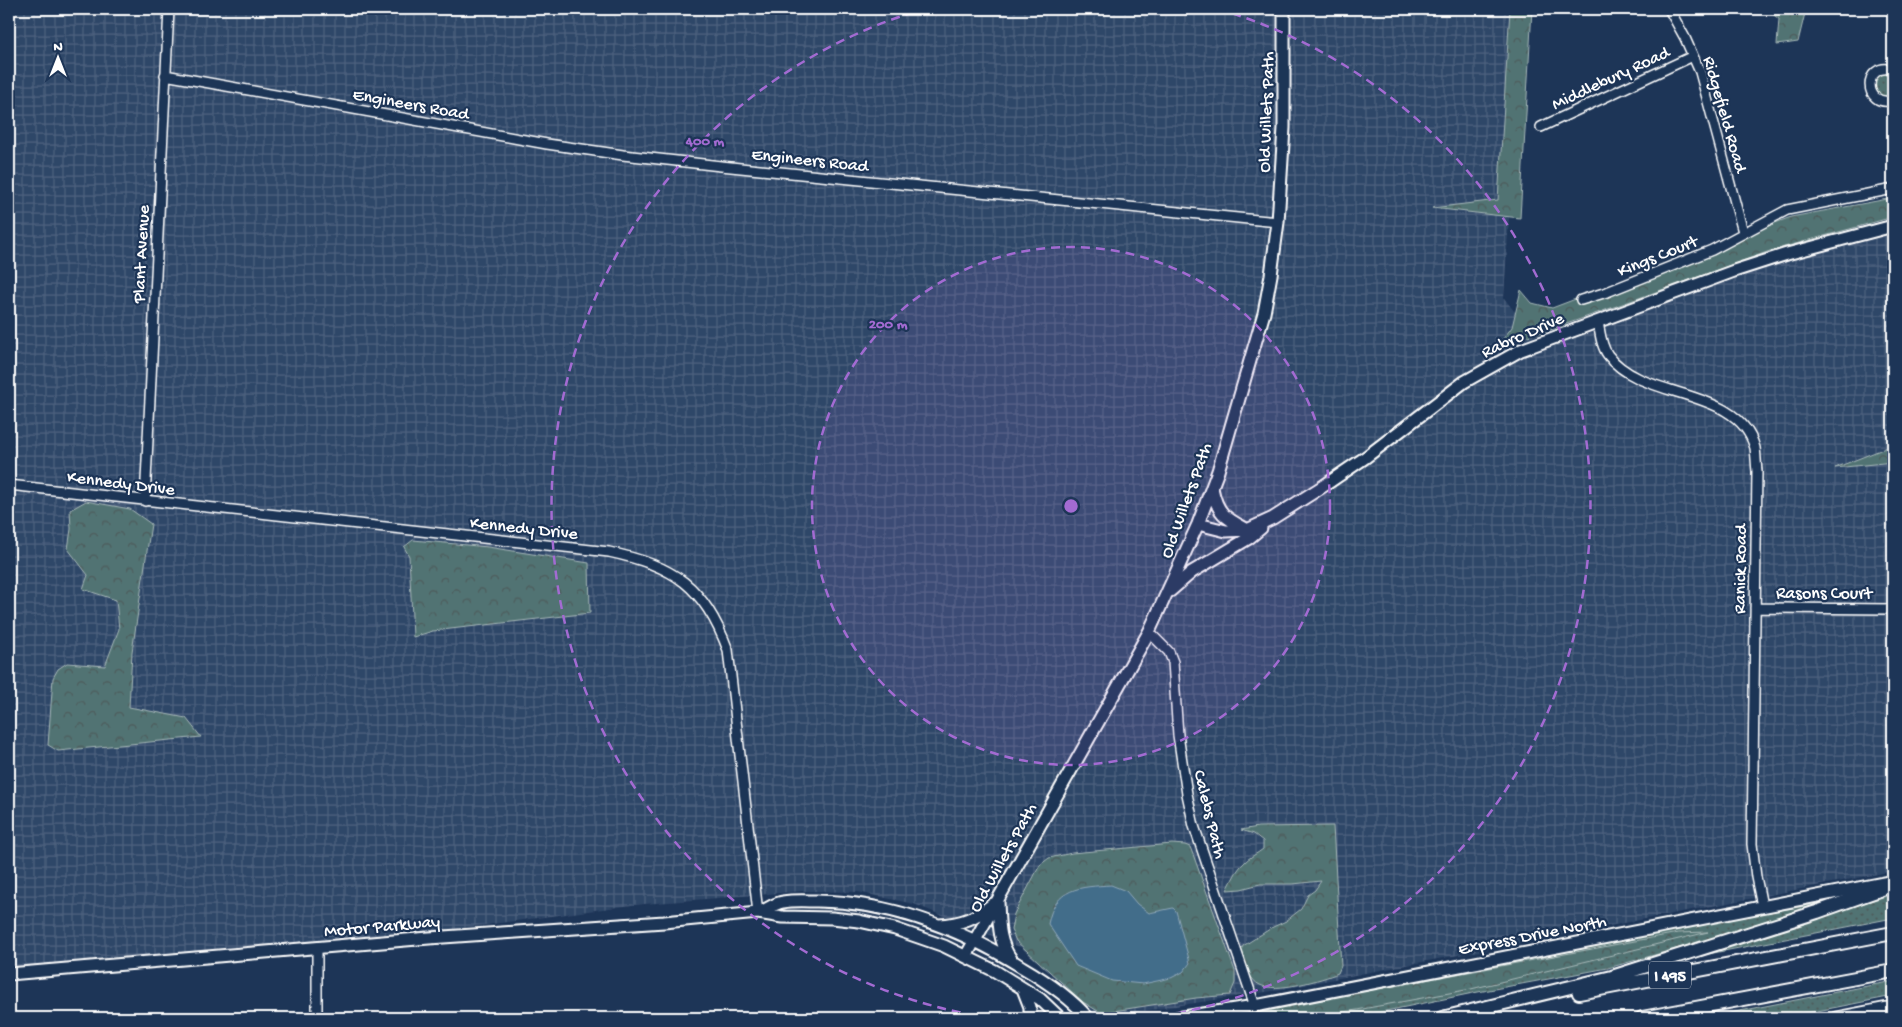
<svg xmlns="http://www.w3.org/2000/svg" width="1902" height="1027" viewBox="0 0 1902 1027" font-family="'Gochi Hand',sans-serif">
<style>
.industrial{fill:url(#industrial-grid)}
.grass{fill:url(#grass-dots);stroke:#a8b9b9}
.forest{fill:url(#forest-crowns);stroke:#a8b9b9}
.water{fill:#436d8a;stroke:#8ea7b9}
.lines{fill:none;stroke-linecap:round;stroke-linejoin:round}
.minor-casing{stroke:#fff;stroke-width:12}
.major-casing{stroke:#fff;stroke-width:15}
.highway-casing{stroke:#fff;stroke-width:16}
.minor{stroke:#1d3557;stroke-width:9}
.major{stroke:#1d3557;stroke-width:11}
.highway{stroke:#1d3557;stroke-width:12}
.ring{fill:none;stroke:#a36bd2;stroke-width:2.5;stroke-dasharray:9 6}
.labels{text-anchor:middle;stroke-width:4.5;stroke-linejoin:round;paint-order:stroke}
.shield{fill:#1d3557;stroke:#bbc2cd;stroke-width:1}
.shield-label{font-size:16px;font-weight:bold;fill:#fff}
.street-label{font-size:18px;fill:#fff;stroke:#1d3557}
.centre{fill:#a36bd2;stroke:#1d3557;stroke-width:2.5}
.ring-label{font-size:15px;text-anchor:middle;font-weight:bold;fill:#a36bd2;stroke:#1d3557;stroke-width:4.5;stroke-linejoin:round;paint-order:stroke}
</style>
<defs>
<pattern id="industrial-grid" width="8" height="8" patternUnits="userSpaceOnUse" patternTransform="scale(1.25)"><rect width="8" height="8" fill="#2f4668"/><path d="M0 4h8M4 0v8" fill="none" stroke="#4e627f"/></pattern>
<pattern id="grass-dots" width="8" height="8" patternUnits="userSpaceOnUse" patternTransform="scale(1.25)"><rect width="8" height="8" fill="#517373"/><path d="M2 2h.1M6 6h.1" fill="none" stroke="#4e5a5a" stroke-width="1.8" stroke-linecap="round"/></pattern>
<pattern id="forest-crowns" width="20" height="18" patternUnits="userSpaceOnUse" patternTransform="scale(1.25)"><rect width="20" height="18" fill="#517373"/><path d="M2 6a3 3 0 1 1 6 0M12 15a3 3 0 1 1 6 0" fill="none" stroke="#4e5a5a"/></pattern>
</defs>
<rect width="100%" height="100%" fill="#1d3557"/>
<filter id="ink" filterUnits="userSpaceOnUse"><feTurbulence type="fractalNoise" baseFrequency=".02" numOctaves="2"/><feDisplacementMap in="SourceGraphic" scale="10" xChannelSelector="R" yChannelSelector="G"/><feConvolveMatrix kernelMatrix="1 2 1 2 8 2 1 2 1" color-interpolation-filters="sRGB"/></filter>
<g filter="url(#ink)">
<path class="industrial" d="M9,9H1522L1504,298L1541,346L1780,263L1893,234V871L1272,991L1099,1018L1022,948L914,904L858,892L804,891L632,905L317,948L9,978Z"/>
<path class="grass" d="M1879,73H1893V98L1888,99L1875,94L1873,81Z
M1893,894V918L1698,956L1697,954Z
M1817,904L1818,907L1722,936L1608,968L1478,992L1352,1018H1218L1710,922Z
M1893,981V996L1782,1018H1704Z"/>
<path class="forest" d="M1510,9H1532L1520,218L1432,208L1498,200Z
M1766,9H1806L1798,42L1777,45L1779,19Z
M1893,198V217L1770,251L1547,331L1500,343L1512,327L1521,290L1532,303L1552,308L1791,217Z
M1893,445V462L1835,468Z
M86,501L130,509L151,524L132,652L129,707L186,718L201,737L58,751L48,745L53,678L58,669L67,663L105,666L119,629L116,600L83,589L88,575L68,549L71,529L70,510Z
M413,540L488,547L589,563L590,613L433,631L413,637L409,556L404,547Z
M1333,826L1341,966L1338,973C1322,980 1275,993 1260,985C1250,981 1243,962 1240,952L1243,946L1273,927L1286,921L1301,909L1308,895L1315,890L1321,881L1293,884H1260L1241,889L1227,890C1232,881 1236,870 1244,863C1249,857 1257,854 1263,849V841L1254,834L1241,830L1258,827Z
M1172,844L1185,845L1190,847L1194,857L1235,971V983L1230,995L1196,998L1101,1013L1083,1002L1016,941L1011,930L1014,914L1040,865L1049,858L1072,853Z
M1708,932L1471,989L1357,1010L1300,1018H1221L1678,933Z"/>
<path class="water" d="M1111,885L1126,891L1137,904L1149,913L1173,908L1176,911L1190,963L1183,972L1171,978L1143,984L1112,981L1076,966L1048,924C1055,887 1080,887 1111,885Z"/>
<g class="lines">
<defs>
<path id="minor" d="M1669,9L1685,38L1700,72L1743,232
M1893,70C1862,61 1863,109 1893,100
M165,75L547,144L623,155L721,166L1278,222
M1541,127L1693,56
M1581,300L1607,292L1712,250L1787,210L1893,189
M1598,322C1600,332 1601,346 1608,355C1643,402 1738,385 1755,448C1756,455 1756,463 1757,471L1752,844L1756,877L1762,906
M9,485L609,552C675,566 704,586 728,650L758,913
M145,501L169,9
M1755,608L1893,609
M1149,632L1169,652L1173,662L1178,735L1187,794L1194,826L1255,1006
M317,948V1018"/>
<path id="major" d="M1212,488C1217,513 1225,518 1246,529
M1198,524L1226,531L1247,530L1273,518L1325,485L1366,457L1464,382L1521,350L1734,271L1787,254L1893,226
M1170,591L1192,572L1249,538L1261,528
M998,901C999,922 998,941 1011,959
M758,913C766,910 775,903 783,902C794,900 806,901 817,901C890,902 961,929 1022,967C1046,981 1070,997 1088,1018
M939,925C961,924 976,918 993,904
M966,956L1149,632L1198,524L1218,471L1254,347L1264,313L1271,275L1278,222L1284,128V9
M9,974L429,938L664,922L758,913L782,917L832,918L859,921L895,929L924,939L944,946L995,971L1040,999L1060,1018
M1023,989L1030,1007V1018
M1177,1018L1255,1006L1889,882
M1836,1018L1893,1007"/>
<path id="highway" d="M1579,993L1893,933
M1442,1018L1612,977L1817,912L1893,885
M1642,1018L1893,971"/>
</defs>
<use href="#minor" class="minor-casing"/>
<use href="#major" class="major-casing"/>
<use href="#highway" class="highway-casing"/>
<use href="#minor" class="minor"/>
<use href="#major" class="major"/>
<use href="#highway" class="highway"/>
</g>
</g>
<circle cx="1071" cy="506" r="259" fill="#a36bd2" fill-opacity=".12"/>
<g class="ring">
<circle cx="1071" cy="506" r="259"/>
<path d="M990 1018A518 518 0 0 1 924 9M1218 9A518 518 0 0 1 1152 1018"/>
</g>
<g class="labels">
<rect class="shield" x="1649" y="961.5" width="42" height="27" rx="4"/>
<g class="shield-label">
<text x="1670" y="981">I 495</text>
</g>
<g class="street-label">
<text transform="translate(1610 77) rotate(-25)" y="6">Middlebury Road</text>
<text transform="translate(411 103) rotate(10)" y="6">Engineers Road</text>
<text transform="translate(1265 112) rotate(-88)" y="6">Old Willets Path</text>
<text transform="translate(1726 114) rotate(74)" y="6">Ridgefield Road</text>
<text transform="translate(810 159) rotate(6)" y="6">Engineers Road</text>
<text transform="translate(140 254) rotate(-87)" y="6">Plant Avenue</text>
<text transform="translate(1657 255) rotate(-22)" y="6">Kings Court</text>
<text transform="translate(1522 334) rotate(-24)" y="6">Rabro Drive</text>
<text transform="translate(121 482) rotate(7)" y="6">Kennedy Drive</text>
<text transform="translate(1185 500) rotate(-70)" y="6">Old Willets Path</text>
<text transform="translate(524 527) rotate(6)" y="6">Kennedy Drive</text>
<text transform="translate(1739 569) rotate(-89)" y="6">Ranick Road</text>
<text x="1824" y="598">Rasons Court</text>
<text transform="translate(1211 814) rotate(76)" y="6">Calebs Path</text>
<text transform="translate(1002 857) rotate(-61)" y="6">Old Willets Path</text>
<text transform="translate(382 925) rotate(-5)" y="6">Motor Parkway</text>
<text transform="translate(1532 934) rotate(-11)" y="6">Express Drive North</text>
</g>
</g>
<circle cx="1071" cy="506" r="8" class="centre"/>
<g class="ring-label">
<text x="705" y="145">400 m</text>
<text x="888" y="328">200 m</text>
</g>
<rect width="1902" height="1027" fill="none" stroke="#1d3557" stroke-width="30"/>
<rect x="15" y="15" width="1872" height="997" fill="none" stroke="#fff" stroke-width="2" filter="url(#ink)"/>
<g transform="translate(58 58)" stroke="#1d3557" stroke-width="4" paint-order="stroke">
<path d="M0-4L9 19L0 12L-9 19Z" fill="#ffffff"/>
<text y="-8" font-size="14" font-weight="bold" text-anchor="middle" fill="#ffffff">N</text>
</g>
</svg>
